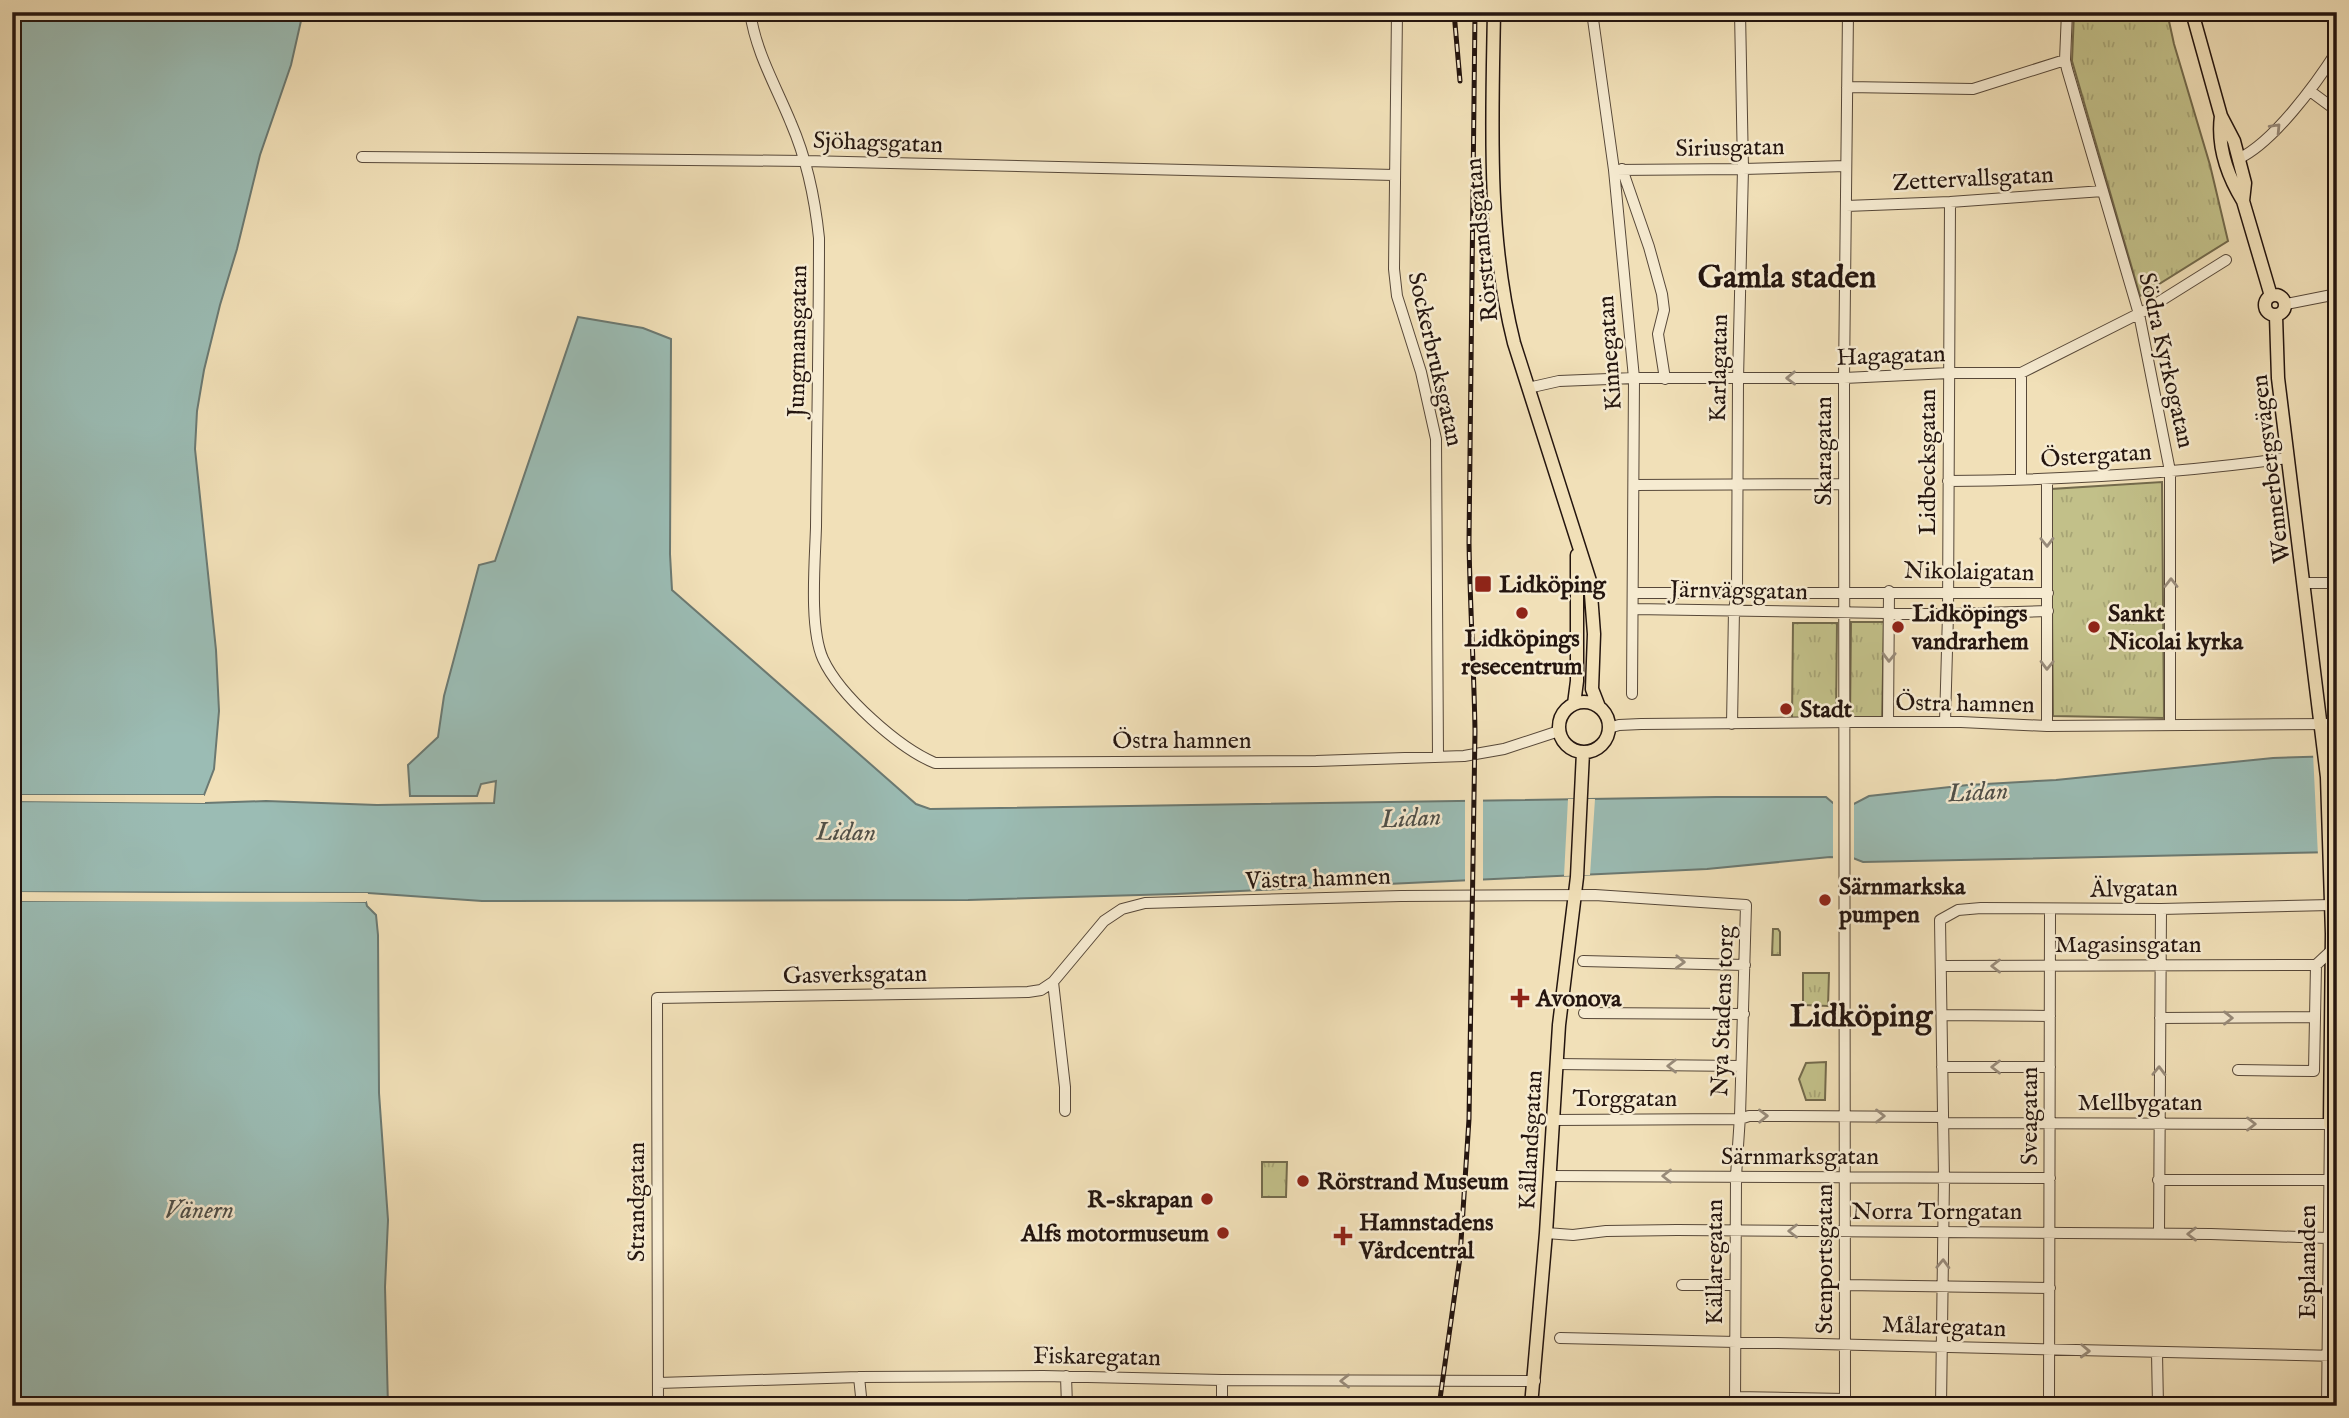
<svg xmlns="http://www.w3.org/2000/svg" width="2349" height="1418" viewBox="0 0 2349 1418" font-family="'IM FELL English',serif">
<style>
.grass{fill:url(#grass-tufts);stroke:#736a4c;stroke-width:2}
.water{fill:#9bbcb4;stroke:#6b7972;stroke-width:2}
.pier{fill:#f1e0b8}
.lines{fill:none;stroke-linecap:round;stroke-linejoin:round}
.minor-casing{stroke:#574839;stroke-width:12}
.major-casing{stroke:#24150f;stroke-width:15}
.minor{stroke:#f6ebd1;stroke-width:10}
.major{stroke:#f1e0b8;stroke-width:12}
.rail-casing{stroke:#24150f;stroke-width:5}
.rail{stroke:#f6ebd1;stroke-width:2.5;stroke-dasharray:8;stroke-linecap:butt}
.oneway{stroke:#988b7a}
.poi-dot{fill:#8f2418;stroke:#f6ebd1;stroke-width:2.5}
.labels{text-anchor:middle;stroke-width:5;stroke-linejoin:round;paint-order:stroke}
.street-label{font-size:24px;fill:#24150f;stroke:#f6ebd1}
.poi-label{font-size:24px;font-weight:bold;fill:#24150f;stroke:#f6ebd1;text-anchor:start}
.water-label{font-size:26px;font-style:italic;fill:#4e4f49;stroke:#f6ebd1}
.district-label{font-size:32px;font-weight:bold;fill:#24150f;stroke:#f6ebd1}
</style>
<defs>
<pattern id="grass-tufts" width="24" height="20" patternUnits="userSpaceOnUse" patternTransform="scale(1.75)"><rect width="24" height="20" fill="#c2c089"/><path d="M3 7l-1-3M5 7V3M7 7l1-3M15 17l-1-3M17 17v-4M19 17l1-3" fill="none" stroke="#a7a475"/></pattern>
</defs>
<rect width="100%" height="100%" fill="#f1e0b8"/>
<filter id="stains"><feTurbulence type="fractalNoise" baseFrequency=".00286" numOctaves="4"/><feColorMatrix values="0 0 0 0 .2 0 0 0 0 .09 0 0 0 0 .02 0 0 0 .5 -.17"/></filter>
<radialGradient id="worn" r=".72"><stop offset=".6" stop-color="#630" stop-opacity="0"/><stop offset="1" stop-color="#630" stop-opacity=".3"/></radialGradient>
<path class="grass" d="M2074,12H2167L2174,44L2210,165L2228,241L2140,296L2072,61Z
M2162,482L2164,718L2053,716L2051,489Z
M1851,622H1884L1882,721L1850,720Z
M1793,623H1837L1836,721L1792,720Z
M1773,929H1778L1780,932V955H1772Z
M1803,973H1829L1828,1006L1803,1005Z
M1826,1062L1825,1100H1806L1799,1079L1806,1063Z
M1262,1162H1287L1286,1197H1262Z"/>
<path class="water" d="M12,12H303L291,65L260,155L237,249L220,305L204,370L197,411L195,449L216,650L219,711L214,769L204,795H12Z
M578,317L643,328L671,339L670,554L672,590L916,804L930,809L1716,797H1826L1833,803L1852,805L1869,796L1968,785L2056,780L2273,758L2337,756V852L1863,862L1853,858L1830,857L1707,869L1601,874L1175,894L968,900L482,901L368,893L12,892V801L205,803L266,801L377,805L494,803L496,781L481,784L477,796H410L408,765L438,737L444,696L479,565L495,561Z
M262,900L366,902L367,906L376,915L378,935L379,1093L388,1220L385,1287L388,1406H12V901Z"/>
<path class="pier" d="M2313,753H2337V856H2318Z
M12,795H204L205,799H185H205V803L12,801Z
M1465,797H1483V883L1465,884Z
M1568,799H1595L1590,875L1564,876Z
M1833,801H1854V862L1833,860Z
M12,892L172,893H368L367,897H172L12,895Z
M12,897H262L367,898L366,902L12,901Z"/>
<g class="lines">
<defs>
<path id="minor" d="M750,12C756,53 776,86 791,123C807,160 815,199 819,238C819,334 817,431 816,527C815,562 809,628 823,659C840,696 899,748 935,763L1316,761L1464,756L1504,749L1559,731
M1397,12L1394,269L1397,296L1421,372L1436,439L1438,757
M1592,12L1614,170L1634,378L1632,694
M2067,12L2065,60L2067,69L2139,314L2170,471V725
M1847,87L1973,89L2065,60
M2310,91L2337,111
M362,157L805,161L1394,175
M2238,159C2273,143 2316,84 2337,51
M1622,169L1649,247L1662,294L1664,310L1658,334L1665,379
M1614,170L1743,169L1846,166
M1846,206L1950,202L2103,191
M2286,304L2337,294
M1528,388L1559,381L1634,378H1844L1949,373H2021L2146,310L2226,260
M2021,480V373
M2047,480V726
M1948,481C2062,480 2175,474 2288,458
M1634,485L1844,484
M2305,583H2337
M1633,593H2048
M1633,609L1948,614L2048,611
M1888,722L1889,591
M1945,722L1948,614L1950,202
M1732,724L1734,610L1737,592L1738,379L1743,169L1740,12
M1609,728L1619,725L1641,724L1854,722H1961L2047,726L2337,724
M1583,961L1745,965
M1941,966L2316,965
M1584,1013L1744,1014
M1942,1015L2050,1016
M2160,1018L2314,1017
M1556,1064L1741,1066
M1942,1067H2050
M2238,1070L2314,1071L2316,965L2332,950
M1065,1111V1087L1053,982L1104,921L1122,909L1145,903L1401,896L1595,895L1746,905L1740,1116L1736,1176L1735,1406
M1553,1120L1740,1119L1749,1116H1787L1942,1117
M1943,1123L2330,1124L2327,1406
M1550,1176L2050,1178
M2158,1180H2329
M1546,1233L1573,1235L1606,1231L1677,1230L2211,1234L2327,1238
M2159,1233L2161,909
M1682,1285H1735
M1845,1285L2050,1288
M1560,1338L2337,1356
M2157,1353L2158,1406
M1066,1376L1067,1406
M859,1377L862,1406
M658,1383L859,1377L1043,1376L1222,1380L1535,1381
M1735,1397L1845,1399
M658,1406L657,998L1028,992L1041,990L1053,982
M1222,1406V1380
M1845,1406L1844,378L1848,12
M1941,1406L1944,1178L1940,920L1958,910L1981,908L2161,909L2331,905
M2049,1406L2050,910"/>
<path id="major" d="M1494,12C1492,122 1487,236 1514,343L1590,581L1594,634L1592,689L1599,707
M2192,12L2221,116L2234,141L2245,183L2243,201
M2221,116C2217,147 2227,175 2243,201L2271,296
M2265 305a10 10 0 1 1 20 0a10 10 0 1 1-20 0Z
M2276,316L2278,378L2327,777L2332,934L2330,1124H2337
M1559 727a25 25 0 1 1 50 0a25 25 0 1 1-50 0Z
M1574,704L1577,681V555
M1531,1406L1546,1233L1559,1025L1577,877L1583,752"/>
</defs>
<use href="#minor" class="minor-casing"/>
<use href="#major" class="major-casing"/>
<use href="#minor" class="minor"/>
<use href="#major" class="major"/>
<defs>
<path id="rail" d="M1454,12L1460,81
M1439,1406L1460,1257L1469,1119L1475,731C1474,668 1470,606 1469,542L1475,12"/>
</defs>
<use href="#rail" class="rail-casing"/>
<use href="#rail" class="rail"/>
</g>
<defs><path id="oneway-chevron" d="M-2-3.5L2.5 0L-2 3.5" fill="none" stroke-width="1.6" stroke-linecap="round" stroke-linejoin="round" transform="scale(1.75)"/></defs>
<g class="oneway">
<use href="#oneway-chevron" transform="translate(2276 128) rotate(-47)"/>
<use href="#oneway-chevron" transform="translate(1791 378) rotate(179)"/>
<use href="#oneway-chevron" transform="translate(2047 542) rotate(89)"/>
<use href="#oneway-chevron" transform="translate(2171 583) rotate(-90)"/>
<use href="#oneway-chevron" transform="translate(1889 657) rotate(91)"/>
<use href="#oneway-chevron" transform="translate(2047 665) rotate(91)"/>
<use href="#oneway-chevron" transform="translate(1680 962) rotate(2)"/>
<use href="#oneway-chevron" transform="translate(1996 966) rotate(180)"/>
<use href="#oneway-chevron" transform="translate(2228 1018)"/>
<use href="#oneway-chevron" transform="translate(1672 1066) rotate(-180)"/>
<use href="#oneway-chevron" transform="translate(1996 1067) rotate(-180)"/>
<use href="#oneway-chevron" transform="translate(2159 1071) rotate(-89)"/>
<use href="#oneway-chevron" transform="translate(1763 1116) rotate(-1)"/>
<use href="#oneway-chevron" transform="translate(1880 1116)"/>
<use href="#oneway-chevron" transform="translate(2251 1124)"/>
<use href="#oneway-chevron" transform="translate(1667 1176) rotate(-180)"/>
<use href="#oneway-chevron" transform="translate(1793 1231) rotate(-180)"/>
<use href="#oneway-chevron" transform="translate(2192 1234) rotate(-180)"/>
<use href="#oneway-chevron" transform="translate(1943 1264) rotate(-88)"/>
<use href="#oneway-chevron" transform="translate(2085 1351) rotate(2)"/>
<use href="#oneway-chevron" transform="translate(1345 1381) rotate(-180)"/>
</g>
<g class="poi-dot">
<rect x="1474" y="575" width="18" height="18" rx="3.5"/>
<circle cx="1522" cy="613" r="7"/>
<circle cx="1898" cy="627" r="7"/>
<circle cx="2094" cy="627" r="7"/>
<circle cx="1786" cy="709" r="7"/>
<circle cx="1825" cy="900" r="7"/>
<path d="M1516.5 987.5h7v7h7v7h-7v7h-7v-7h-7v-7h7z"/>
<circle cx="1303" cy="1181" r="7"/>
<circle cx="1207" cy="1199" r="7"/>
<circle cx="1223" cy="1233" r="7"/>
<path d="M1339.5 1225.5h7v7h7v7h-7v7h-7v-7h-7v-7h7z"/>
</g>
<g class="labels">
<g class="street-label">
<text transform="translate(878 142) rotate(2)" y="8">Sjöhagsgatan</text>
<text transform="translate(1730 147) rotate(-1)" y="8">Siriusgatan</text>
<text transform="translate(1973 178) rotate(-3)" y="8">Zettervallsgatan</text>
<text transform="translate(1481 240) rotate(-96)" y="8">Rörstrandsgatan</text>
<text transform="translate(797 341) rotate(-89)" y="8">Jungmansgatan</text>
<text transform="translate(1609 353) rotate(-94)" y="8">Kinnegatan</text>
<text transform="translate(1891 355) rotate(-2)" y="8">Hagagatan</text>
<text transform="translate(1436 359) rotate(77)" y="8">Sockerbruksgatan</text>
<text transform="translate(2167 360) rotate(77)" y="8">Södra Kyrkogatan</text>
<text transform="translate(1718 368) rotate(-89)" y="8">Karlagatan</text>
<text transform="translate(1823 451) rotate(-90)" y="8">Skaragatan</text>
<text transform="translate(2096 455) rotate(-4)" y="8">Östergatan</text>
<text transform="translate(1927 462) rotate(-90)" y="8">Lidbecksgatan</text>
<text transform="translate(2270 469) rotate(-97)" y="8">Wennerbergsvägen</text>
<text transform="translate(1969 571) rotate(1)" y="8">Nikolaigatan</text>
<text transform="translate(1739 590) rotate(1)" y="8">Järnvägsgatan</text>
<text transform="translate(1965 703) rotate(1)" y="8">Östra hamnen</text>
<text x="1182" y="748">Östra hamnen</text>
<text transform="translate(1318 878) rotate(-2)" y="8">Västra hamnen</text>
<text transform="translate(2134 888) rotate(-1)" y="8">Älvgatan</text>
<text x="2128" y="952">Magasinsgatan</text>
<text transform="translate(855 974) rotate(-1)" y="8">Gasverksgatan</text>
<text transform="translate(1722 1011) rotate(-88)" y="8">Nya Stadens torg</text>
<text x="1625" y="1106">Torggatan</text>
<text x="2140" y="1110">Mellbygatan</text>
<text transform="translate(2029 1116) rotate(-90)" y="8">Sveagatan</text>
<text transform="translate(1530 1140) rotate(-87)" y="8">Kållandsgatan</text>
<text x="1800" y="1164">Särnmarksgatan</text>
<text transform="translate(636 1202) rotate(-90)" y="8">Strandgatan</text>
<text x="1937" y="1219">Norra Torngatan</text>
<text transform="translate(1824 1259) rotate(-90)" y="8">Stenportsgatan</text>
<text transform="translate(1714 1262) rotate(-90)" y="8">Källaregatan</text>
<text transform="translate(2307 1262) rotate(-90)" y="8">Esplanaden</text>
<text transform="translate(1944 1326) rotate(2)" y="8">Målaregatan</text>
<text transform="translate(1097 1356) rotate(1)" y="8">Fiskaregatan</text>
</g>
<g class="poi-label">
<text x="1499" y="592">Lidköping</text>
<text x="1912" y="621">Lidköpings<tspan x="1912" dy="28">vandrarhem</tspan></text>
<text x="2108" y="621">Sankt<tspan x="2108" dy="28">Nicolai kyrka</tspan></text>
<text x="1522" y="646" text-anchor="middle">Lidköpings<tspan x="1522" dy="28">resecentrum</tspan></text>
<text x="1800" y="717">Stadt</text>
<text x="1839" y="894">Särnmarkska<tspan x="1839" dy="28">pumpen</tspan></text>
<text x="1536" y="1006">Avonova</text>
<text x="1317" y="1189">Rörstrand Museum</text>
<text x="1193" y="1207" text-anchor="end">R-skrapan</text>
<text x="1359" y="1230">Hamnstadens<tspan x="1359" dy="28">Vårdcentral</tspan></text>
<text x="1209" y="1241" text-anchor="end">Alfs motormuseum</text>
</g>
<g class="water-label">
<text transform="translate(1978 791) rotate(-3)" y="9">Lidan</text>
<text transform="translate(1411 817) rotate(-3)" y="9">Lidan</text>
<text transform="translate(846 831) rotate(1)" y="9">Lidan</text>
<text x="199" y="1218">Vänern</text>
</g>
<g class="district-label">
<text x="1787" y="287">Gamla staden</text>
<text x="1861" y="1026">Lidköping</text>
</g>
</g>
<rect width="2349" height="1418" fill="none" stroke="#f1e0b8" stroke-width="42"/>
<rect x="14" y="14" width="2321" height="1390" fill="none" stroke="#24150f" stroke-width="3.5"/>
<rect x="21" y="21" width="2307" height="1376" fill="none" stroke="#24150f" stroke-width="2"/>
<rect width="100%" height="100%" filter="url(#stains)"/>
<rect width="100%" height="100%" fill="url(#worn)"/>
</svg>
